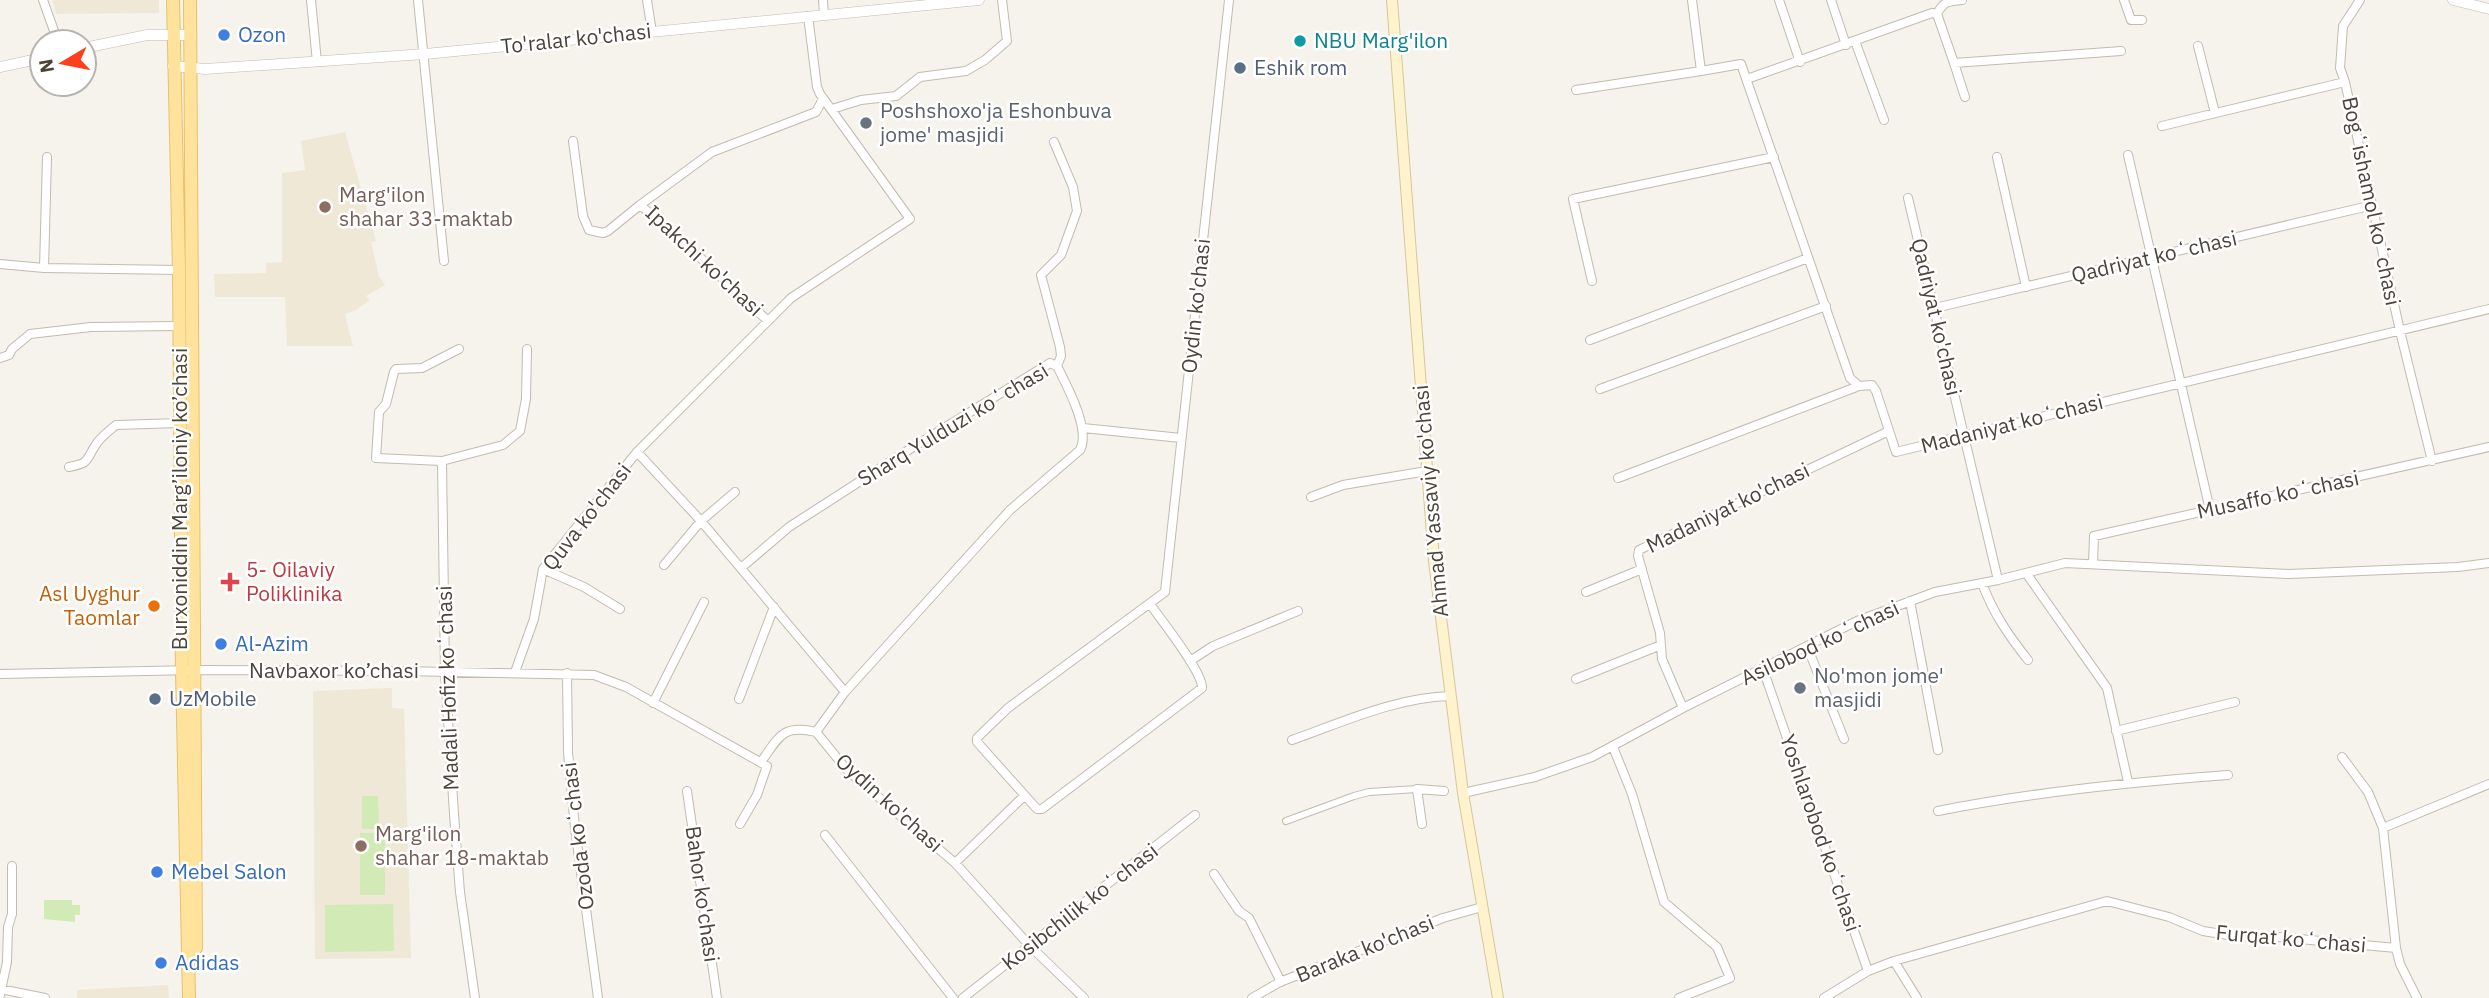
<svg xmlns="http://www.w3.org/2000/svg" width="2489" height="998" viewBox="0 0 2489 998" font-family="'IBM Plex Sans',sans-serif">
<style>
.education{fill:#efe8d6}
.green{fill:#d2eab5}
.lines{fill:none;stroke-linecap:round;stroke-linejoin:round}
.pedestrian-casing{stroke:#c2bbae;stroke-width:8}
.minor-casing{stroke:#c2bbae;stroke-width:10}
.tertiary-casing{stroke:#c2bbae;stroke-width:11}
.secondary-casing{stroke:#d6c79b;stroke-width:12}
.primary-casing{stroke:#e6c16a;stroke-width:14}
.pedestrian{stroke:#fff;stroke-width:6}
.minor{stroke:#fff;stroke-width:8}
.tertiary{stroke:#fff;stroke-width:10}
.secondary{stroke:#fff3cd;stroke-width:10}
.primary{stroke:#ffe39c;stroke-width:12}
.shop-dot{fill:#3f7fe0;stroke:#fff;stroke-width:2.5}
.culture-dot{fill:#0f9aa8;stroke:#fff;stroke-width:2.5}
.service-dot{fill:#5c6f8a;stroke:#fff;stroke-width:2.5}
.worship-dot{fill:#6b7280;stroke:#fff;stroke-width:2.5}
.education-dot{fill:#8d6e63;stroke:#fff;stroke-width:2.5}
.health-dot{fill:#e0444e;stroke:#fff;stroke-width:2.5}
.food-dot{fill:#e8710a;stroke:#fff;stroke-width:2.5}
.labels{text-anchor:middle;stroke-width:5;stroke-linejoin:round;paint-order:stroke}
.shop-label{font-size:21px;fill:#366cbe;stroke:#fff;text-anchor:start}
.street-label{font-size:21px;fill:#4b4439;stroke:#fff}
.culture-label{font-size:21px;fill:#0d838f;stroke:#fff;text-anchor:start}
.service-label{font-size:21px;fill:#4e5e75;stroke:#fff;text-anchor:start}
.worship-label{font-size:21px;fill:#5b616d;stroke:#fff;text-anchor:start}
.education-label{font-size:21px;fill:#785e54;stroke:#fff;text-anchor:start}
.health-label{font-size:21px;fill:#be3a42;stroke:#fff;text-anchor:start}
.food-label{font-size:21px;fill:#c56008;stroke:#fff;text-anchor:end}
</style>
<rect width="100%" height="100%" fill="#f6f3ec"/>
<path class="education" d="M52,0H159V13L56,14Z
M345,132L376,241L371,242L379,276L385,285L366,296L370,300L356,310L345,314L353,346H287L285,297H215L214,274L266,273V263L282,262V173L305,170L301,141Z
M392,688V708L404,709L411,958L315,959L313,691Z
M168,985L169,998H77V990Z"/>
<path class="green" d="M362,796H378L379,829H362Z
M360,833H385V895H360Z
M44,900H72V905H80V915H75V922L44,919Z
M393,904L394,951L325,952V905Z"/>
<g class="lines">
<defs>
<path id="pedestrian" d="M1286,821L1354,796L1369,792L1417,789"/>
<path id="minor" d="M43,0L58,42
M311,0L317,62
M418,0L444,261
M647,0L652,32
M823,0L824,15
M1692,0L1701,71L1741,64L1850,378L1859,386L1872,385L1876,391L1896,452L2489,309
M1779,0L1800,62
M1831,0L1846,45
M2124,0L2131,20H2142
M1937,14C1943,2 1948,1 1962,0
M1855,41L1884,120
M2198,46L2215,113
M1954,63L1965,97
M1747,79L1932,13L1937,14L1954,63L2121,51
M2345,82L2340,68L2343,26L2360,0
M1576,90L1701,71
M832,109L861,100L896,96L920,77L966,71L985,60L1007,41L1002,0
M2162,126L2345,82L2400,331L2432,461
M573,141L583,216L589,230L603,233L608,231L640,205
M1054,142L1073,187L1077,211L1061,255L1041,275L1060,347L1061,356L1057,366
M2128,155L2210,510
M1997,157L2026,287
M1908,198L1998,580
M0,264L44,268L179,270
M44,268L47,157
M1592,281L1573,199L1774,157
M1935,308L2373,205
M768,321L677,236L640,205L712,152L816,112L823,99
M1590,340L1808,258
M459,349L422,368L396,369L394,372L386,404L379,412L376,458L442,461L503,445L520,431L526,399L527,349
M0,358L9,355L12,349L30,334L91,327L179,326
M1600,389L1826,306
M1083,428L1181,438
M637,452L701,521L845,692L816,732
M442,461L445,672L454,814L460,892L475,998
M69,467C89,463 85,462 95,446C99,438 109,431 116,425L180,423
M1618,478L1859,386
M1311,497L1343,485L1427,471
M2093,564L2094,536L2489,447
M664,565L701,521L735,492
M741,568L789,527L910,449L1050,363L1057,366C1067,386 1091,430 1080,450L1010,510L845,692
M543,569L584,587L620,609
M2026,573L2107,688L2128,782
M1982,583C1993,613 2009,636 2028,660
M1586,592L1642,569
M1910,601L1938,750
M1150,604C1161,620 1203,672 1202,688L1042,809H1037L977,742V738L1008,708L1165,592L1229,0
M1807,646L1844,739
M1190,661L1213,646L1298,611
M1763,669L1868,971L1894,961L2107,901L2169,917L2203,931L2234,936L2279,937L2396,948
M515,672L534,619L543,569L637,452L791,298L910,219L820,94L817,87L808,16
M567,673L568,752L575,828L598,998
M0,674L195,670L401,671L594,675L626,687L767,766L757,795L740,824
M1576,679L1661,645
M739,699L774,607
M653,703L704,602
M1683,708L1662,659L1660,633L1638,556L1639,550L1889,431
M2116,731L2235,702
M1292,740C1343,722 1397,697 1451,696
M1613,747L1632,794L1664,902L1717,947L1730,978L1679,998
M2342,757L2368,792L2383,828L2396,948L2400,964L2417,998
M761,762C779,737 782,724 816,732L847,770L955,863L1030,946L1084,998
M687,791L717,998
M1463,793L1535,777L1592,757L1683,708L1857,621L1935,592L1998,580L2065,563L2289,574L2458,567L2489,563
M1938,811C2033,792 2131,782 2228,775
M1422,824L1417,789L1444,791
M2383,828L2489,784
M825,835L953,998
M955,863L1024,796
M1214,874L1239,911L1249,918L1281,982
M1894,961L1917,998
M0,989L45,998
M0,995L7,962L8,927L12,914V866
M963,998L1195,815
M1252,998L1280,982L1443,918L1482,907
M1824,998L1868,971"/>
<path id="tertiary" d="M2453,0L2489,9
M84,48L147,35H190
M173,66L205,69L425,54L979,0
M0,67L42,58"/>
<path id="secondary" d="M1392,0L1434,561L1463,793L1498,998"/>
<path id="primary" d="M173,0L179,270L182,671L189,998
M190,0L196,948"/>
</defs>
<use href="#pedestrian" class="pedestrian-casing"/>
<use href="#minor" class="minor-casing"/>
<use href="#tertiary" class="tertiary-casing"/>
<use href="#secondary" class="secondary-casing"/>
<use href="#primary" class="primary-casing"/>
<use href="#pedestrian" class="pedestrian"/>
<use href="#minor" class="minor"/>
<use href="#tertiary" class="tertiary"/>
<use href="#secondary" class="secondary"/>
<use href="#primary" class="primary"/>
</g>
<g class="shop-dot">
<circle cx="224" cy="35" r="7"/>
<circle cx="221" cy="644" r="7"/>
<circle cx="157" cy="872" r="7"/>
<circle cx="161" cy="963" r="7"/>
</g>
<circle class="culture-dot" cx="1300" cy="41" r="7"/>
<g class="service-dot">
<circle cx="1240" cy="68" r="7"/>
<circle cx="155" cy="699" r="7"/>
</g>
<g class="worship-dot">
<circle cx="866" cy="123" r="7"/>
<circle cx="1800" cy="688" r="7"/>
</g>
<g class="education-dot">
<circle cx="325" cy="207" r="7"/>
<circle cx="361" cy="846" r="7"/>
</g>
<path class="health-dot" d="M226.5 571.5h7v7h7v7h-7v7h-7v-7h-7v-7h7z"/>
<circle class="food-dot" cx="154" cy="606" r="7"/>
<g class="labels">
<g class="shop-label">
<text x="238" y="42">Ozon</text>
<text x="235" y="651">Al-Azim</text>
<text x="171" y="879">Mebel Salon</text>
<text x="175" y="970">Adidas</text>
</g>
<g class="street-label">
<text transform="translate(576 39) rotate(-6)" y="7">To'ralar ko'chasi</text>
<text transform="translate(2371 201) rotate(78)" y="7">Bogʻishamol koʻchasi</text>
<text transform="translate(2154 257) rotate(-13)" y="7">Qadriyat koʻchasi</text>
<text transform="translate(704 261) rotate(43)" y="7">Ipakchi ko'chasi</text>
<text transform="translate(1196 306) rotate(-84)" y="7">Oydin ko'chasi</text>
<text transform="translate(1936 317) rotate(77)" y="7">Qadriyat ko'chasi</text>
<text transform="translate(2012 424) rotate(-14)" y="7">Madaniyat koʻchasi</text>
<text transform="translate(953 425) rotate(-31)" y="7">Sharq Yulduzi koʻchasi</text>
<text transform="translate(2278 495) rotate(-12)" y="7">Musaffo koʻchasi</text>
<text transform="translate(180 499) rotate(-90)" y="7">Burxoniddin Marg’iloniy ko’chasi</text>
<text transform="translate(1431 501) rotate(-95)" y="7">Ahmad Yassaviy ko'chasi</text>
<text transform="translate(1728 508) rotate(-26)" y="7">Madaniyat ko'chasi</text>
<text transform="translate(587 517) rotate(-52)" y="7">Quva ko'chasi</text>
<text transform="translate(1820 643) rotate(-25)" y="7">Asilobod koʻchasi</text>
<text x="334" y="678">Navbaxor ko’chasi</text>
<text transform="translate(448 688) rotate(-92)" y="7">Madali Hofiz koʻchasi</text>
<text transform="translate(889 803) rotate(42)" y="7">Oydin ko'chasi</text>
<text transform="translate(1820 833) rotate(71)" y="7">Yoshlarobod koʻchasi</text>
<text transform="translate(578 836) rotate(-97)" y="7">Ozoda koʻchasi</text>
<text transform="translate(702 894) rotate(82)" y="7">Bahor ko'chasi</text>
<text transform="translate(1080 907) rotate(-38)" y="7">Kosibchilik koʻchasi</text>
<text transform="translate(2291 939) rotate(5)" y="7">Furqat koʻchasi</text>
<text transform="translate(1365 949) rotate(-22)" y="7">Baraka ko'chasi</text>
</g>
<g class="culture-label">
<text x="1314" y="48">NBU Marg'ilon</text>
</g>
<g class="service-label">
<text x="1254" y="75">Eshik rom</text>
<text x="169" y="706">UzMobile</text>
</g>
<g class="worship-label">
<text x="880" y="118">Poshshoxo'ja Eshonbuva<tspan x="880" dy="24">jome' masjidi</tspan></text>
<text x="1814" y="683">No'mon jome'<tspan x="1814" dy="24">masjidi</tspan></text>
</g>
<g class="education-label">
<text x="339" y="202">Marg'ilon<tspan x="339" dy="24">shahar 33-maktab</tspan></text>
<text x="375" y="841">Marg'ilon<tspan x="375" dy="24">shahar 18-maktab</tspan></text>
</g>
<g class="health-label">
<text x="246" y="577">5- Oilaviy<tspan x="246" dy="24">Poliklinika</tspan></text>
</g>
<g class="food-label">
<text x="140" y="601">Asl Uyghur<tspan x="140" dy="24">Taomlar</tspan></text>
</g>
</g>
<g transform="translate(63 63) rotate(260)"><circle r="33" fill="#ffffff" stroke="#b7b4b0" stroke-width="2"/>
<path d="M0-5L12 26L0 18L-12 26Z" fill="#fc3f1d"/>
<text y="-10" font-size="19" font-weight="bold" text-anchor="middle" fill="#4b4439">N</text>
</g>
</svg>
